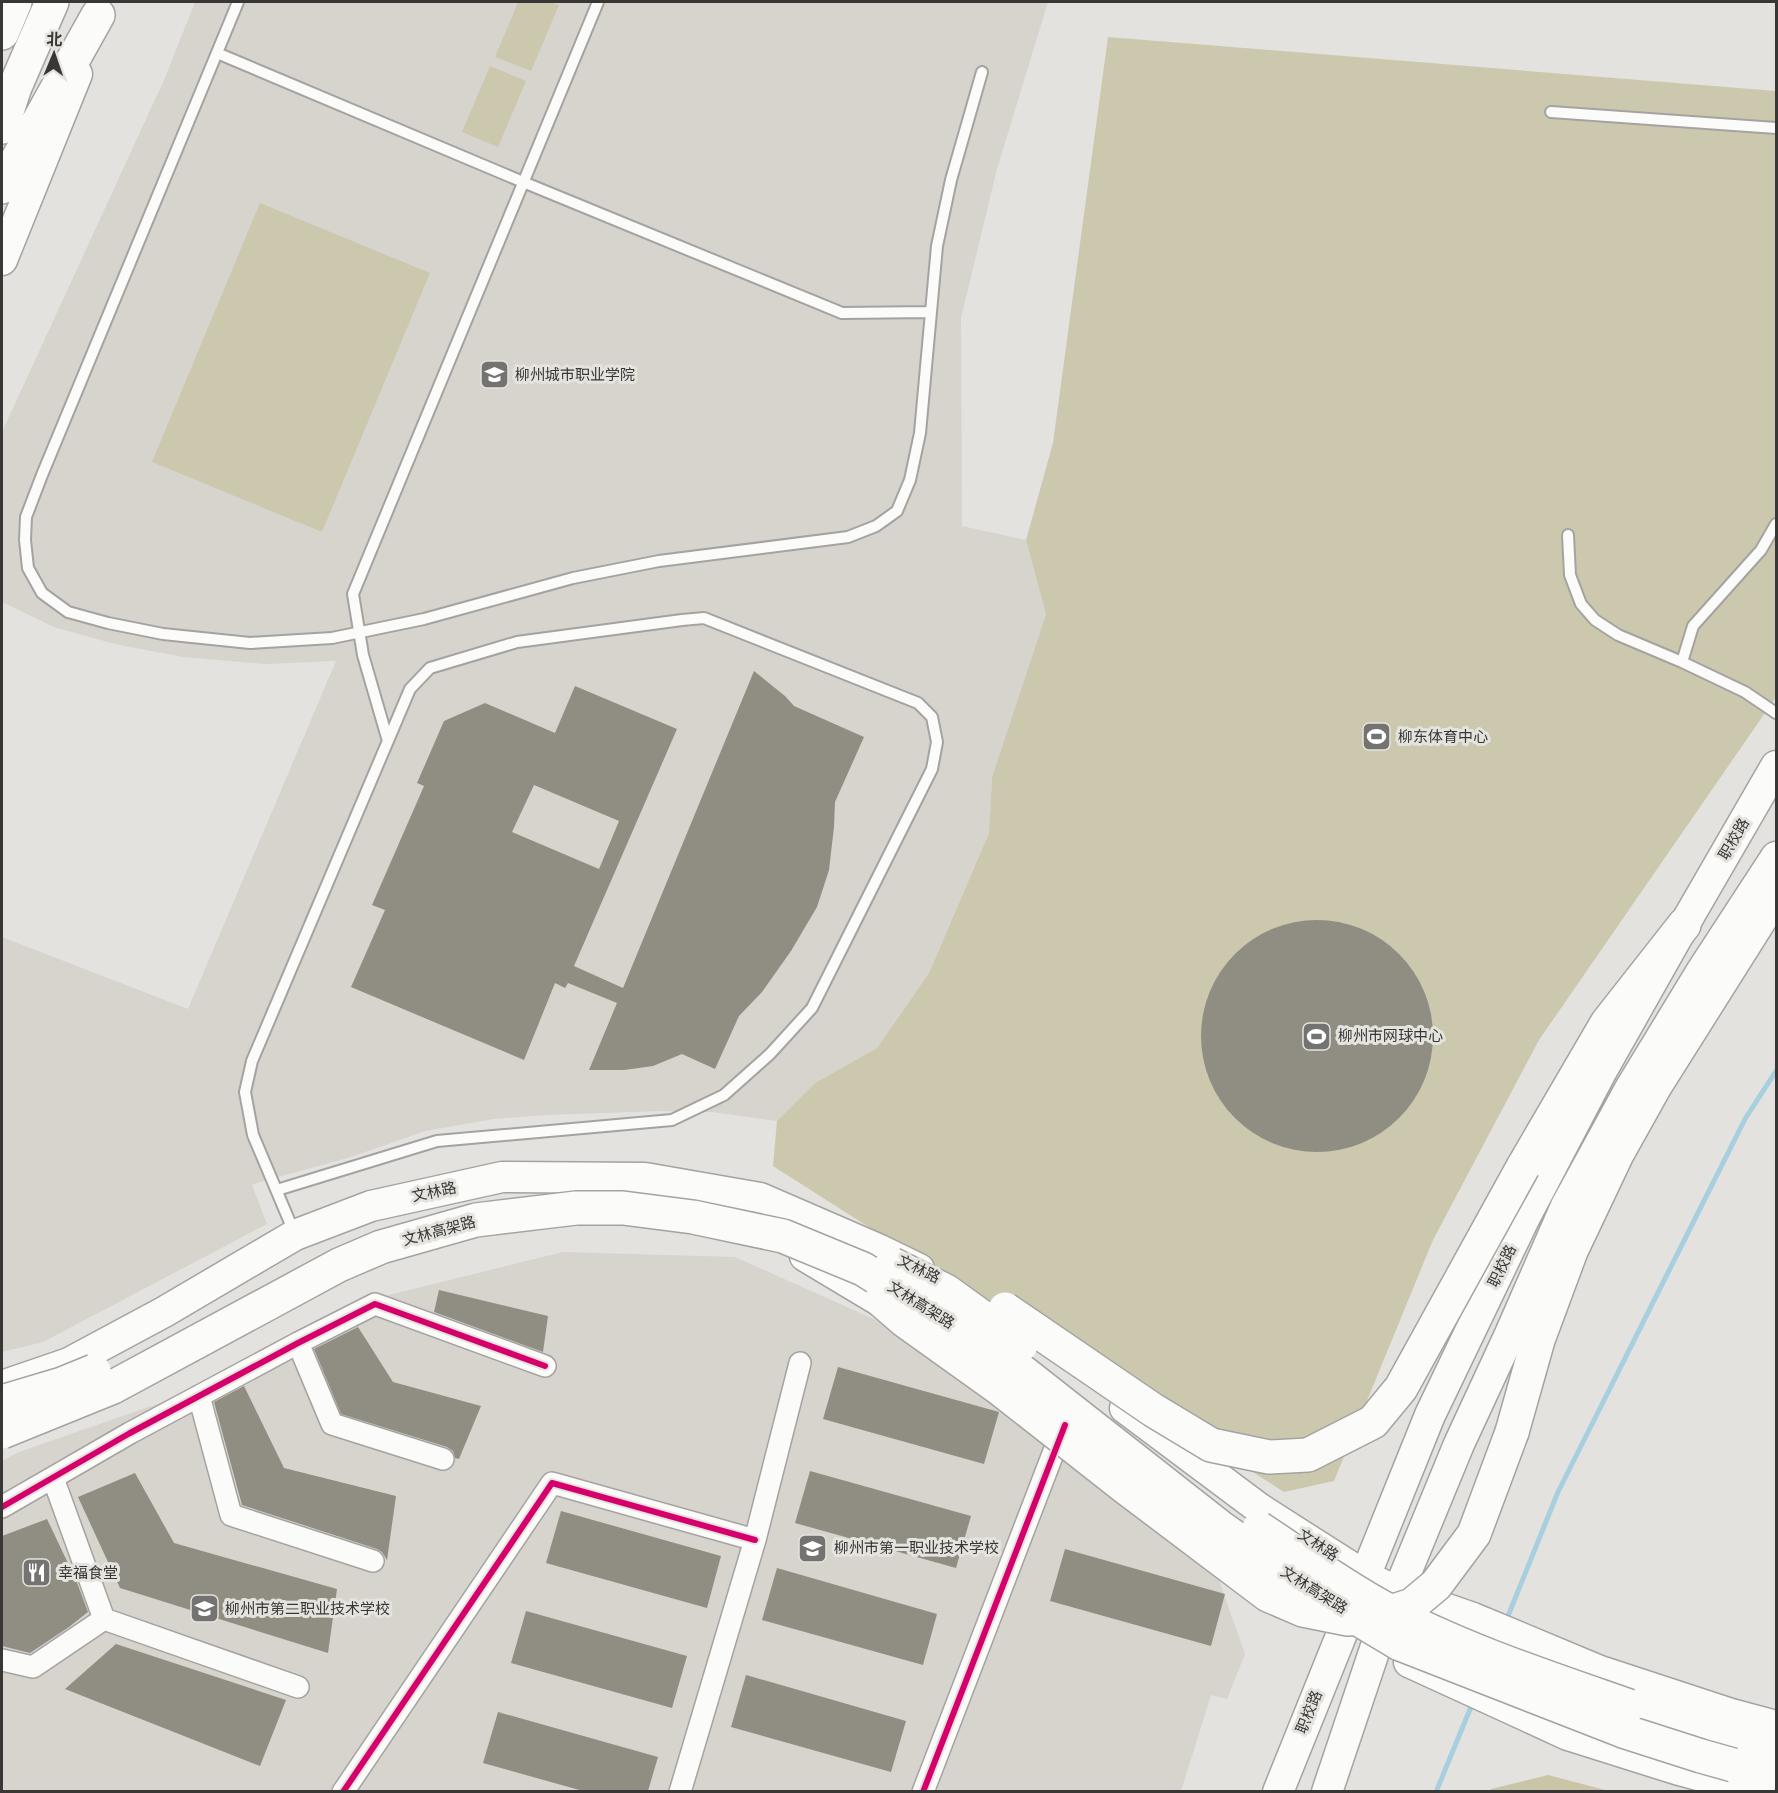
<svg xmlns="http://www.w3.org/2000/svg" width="1778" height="1793" viewBox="0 0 1778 1793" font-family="Bitter,'Noto Sans SC',serif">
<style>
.built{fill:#d6d4cc}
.green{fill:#ccc8ae}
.forest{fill:#cbc5a8}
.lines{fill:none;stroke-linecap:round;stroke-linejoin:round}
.stream{stroke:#a7cfdf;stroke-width:5}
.building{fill:#908e83;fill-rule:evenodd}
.service-casing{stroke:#a4a3a1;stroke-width:14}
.minor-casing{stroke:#a4a3a1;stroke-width:24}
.secondary-casing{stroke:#a4a3a1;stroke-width:33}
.primary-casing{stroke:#a4a3a1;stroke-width:36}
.trunk-casing{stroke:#a4a3a1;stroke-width:36}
.service{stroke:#fbfbfa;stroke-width:10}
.minor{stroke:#fbfbfa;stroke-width:21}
.secondary{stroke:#fbfbfa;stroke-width:30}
.primary{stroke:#fbfbfa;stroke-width:33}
.trunk{stroke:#fbfbfa;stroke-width:33}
.trunk-bridge-casing{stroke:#a4a3a1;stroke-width:36;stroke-linecap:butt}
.trunk-bridge{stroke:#fbfbfa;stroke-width:33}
.cycleway-casing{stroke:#e4e3de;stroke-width:10}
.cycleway{stroke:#d6006c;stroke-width:6}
.labels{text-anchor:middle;stroke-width:6;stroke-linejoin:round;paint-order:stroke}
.poi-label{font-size:15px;fill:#383736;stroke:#e4e3de;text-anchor:start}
.street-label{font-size:15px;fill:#383736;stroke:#e4e3de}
</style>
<rect width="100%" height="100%" fill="#e3e2df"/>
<path class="built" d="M195,2H1048L997,169L961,318L962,526L1026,540L1046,614L992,777L989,833L929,973L877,1048L815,1083L777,1121L712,1112L660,1111L546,1115L494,1119L425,1131L351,1157L260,1182L252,1185L267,1224L43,1342L2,1352V937L188,1009L336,661L265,664L183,657L115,644L54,627L2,602V432L164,80Z
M563,1252L735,1257L876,1320L1011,1413L1219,1580L1245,1654L1227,1699L1211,1695L1181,1791L2,1792V1461L19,1452L186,1394L357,1303Z"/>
<path class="green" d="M518,2H550L559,5L531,71L495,57Z
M1108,37L1776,91V697L1539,1040L1433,1240L1334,1481L1284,1492L773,1166L777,1121L815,1083L877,1048L929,973L989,833L992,777L1046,614L1026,540L1053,443Z
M490,66L526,81L498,147L462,132Z
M260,203L430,273L322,532L152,462Z"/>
<path class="forest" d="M1548,1775L1609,1791H1490L1491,1789Z"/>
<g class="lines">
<path class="stream" d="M1506,1621L1558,1492L1745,1119L1776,1071
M1436,1792L1473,1702"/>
</g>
<path class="building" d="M754,671L785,696L794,706L864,737L835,802L834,827L829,870L817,907L791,951L762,992L739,1016L715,1069L682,1054L653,1066L624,1070H589L617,1003L568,983L565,988L555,983L524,1060L351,987L385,910L372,905L424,786L417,783L444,721L485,703L555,733L575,686L677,729L574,966L623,988ZM534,785L619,821L599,869L512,832Z
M1201 1036a116 116 0 1 1 232 0a116 116 0 1 1-232 0Z
M439,1290L548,1316L543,1352L434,1312Z
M358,1327L393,1382L481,1406L459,1459L455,1458L453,1451L447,1447L341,1414L314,1349Z
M838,1367L999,1412L984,1464L823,1419Z
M244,1386L284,1468L396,1496L387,1560L382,1552L377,1549L242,1505L214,1402Z
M810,1471L971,1516L956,1568L795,1523Z
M135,1473L174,1543L337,1589L328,1653L120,1588L78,1497Z
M561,1511L721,1556L707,1608L546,1563Z
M47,1519L76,1580L88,1612L69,1627L30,1653L2,1646V1536Z
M1065,1549L1225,1594L1211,1646L1050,1601Z
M777,1568L937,1614L923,1665L762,1620Z
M526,1611L687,1656L672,1708L511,1663Z
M116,1644L286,1700L260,1766L65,1689Z
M746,1675L906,1721L891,1772L731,1727Z
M498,1712L658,1757L648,1791H583L483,1763Z"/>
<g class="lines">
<defs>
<path id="service" d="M238,2L42,475L26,517L25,540L28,568L42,593L68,612L108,623L163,634L250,643L332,638L424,619L573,578L659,561L848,537L876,526L897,511L910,480L920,433L937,246L951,180L982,72
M217,53L523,182L842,313L931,312
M1551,112L1776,128
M1568,535L1570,575L1581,604L1595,620L1618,635L1682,662L1745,692L1776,713
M1682,662L1693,626L1761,550L1776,524
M388,741L363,655L353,594L598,2
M277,1190L437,1141L672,1120L724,1095L770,1054L812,1008L932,769L937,742L932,717L918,703L704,618L682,620L517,642L430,668L410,689L252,1061L245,1092L253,1135L294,1232"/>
<path id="minor" d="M298,1343L332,1424L443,1459
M199,1396L231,1515L373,1561
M53,1478L104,1619L298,1687
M2,1507L130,1433L298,1343L375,1304L545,1366
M2,1660L33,1667L104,1619
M343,1792L552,1483L755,1540
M680,1792L755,1540L800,1363
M923,1792L1064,1425"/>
<path id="secondary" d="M2,260L77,74
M805,1256L900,1313
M2,1386L69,1363L164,1312L295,1235L371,1206L502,1177L645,1178L760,1198L880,1250L919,1269
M1125,1408L1260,1509L1365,1576L1398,1592L1473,1618L1600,1671L1731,1714L1776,1726
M1409,1662L1568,1735L1676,1769L1760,1792
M1278,1792L1430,1415L1524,1219L1600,1074L1684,925L1776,766
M1327,1792L1376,1646L1398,1592L1459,1444L1510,1334L1566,1206L1631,1087L1701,972L1776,857"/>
<path id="primary" d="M2,33L15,2
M2,127L15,87L52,2
M2,187L98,15"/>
<path id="trunk" d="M1523,1167L1607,1023L1684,925
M1512,1432L1538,1340L1571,1251L1617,1154L1655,1086L1776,894
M1629,1706L1776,1748
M1733,1765L1776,1773"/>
</defs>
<use href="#service" class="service-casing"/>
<use href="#minor" class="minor-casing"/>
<use href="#secondary" class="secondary-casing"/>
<use href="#primary" class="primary-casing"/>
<use href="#trunk" class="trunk-casing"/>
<use href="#service" class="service"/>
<use href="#minor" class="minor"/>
<use href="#secondary" class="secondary"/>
<use href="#primary" class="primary"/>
<use href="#trunk" class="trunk"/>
<defs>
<path id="trunk-bridge" d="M892,1264L946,1291L1021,1345
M881,1300L904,1320L999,1388L1125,1487L1268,1595L1303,1610L1348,1619L1375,1617L1412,1605L1436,1585L1474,1534L1512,1432
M1005,1309L1153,1410L1211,1445L1269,1457L1308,1455L1373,1422L1401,1388L1523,1167
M2,1402L62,1384L94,1371
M2,1432L113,1387L339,1265L381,1247L476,1220L576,1208H623L693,1217L783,1236L863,1269L1005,1358L1220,1527L1305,1587L1400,1644L1623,1731L1701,1756L1733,1765
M1259,1528C1300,1555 1340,1584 1382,1607C1460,1649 1546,1677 1629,1706"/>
</defs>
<use href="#trunk-bridge" class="trunk-bridge-casing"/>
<use href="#trunk-bridge" class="trunk-bridge"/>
<defs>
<path id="cycleway" d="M2,1507L130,1433L298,1343L375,1304L545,1366
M343,1792L552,1483L755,1540
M923,1792L1065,1425"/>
</defs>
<use href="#cycleway" class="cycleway-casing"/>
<use href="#cycleway" class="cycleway"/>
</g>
<defs>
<symbol id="university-square" viewBox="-11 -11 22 22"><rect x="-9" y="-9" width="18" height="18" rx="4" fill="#747371" stroke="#e4e3de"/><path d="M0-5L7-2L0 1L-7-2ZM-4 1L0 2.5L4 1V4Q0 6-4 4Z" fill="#fff"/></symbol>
<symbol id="stadium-square" viewBox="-11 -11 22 22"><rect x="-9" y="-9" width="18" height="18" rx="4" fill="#747371" stroke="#e4e3de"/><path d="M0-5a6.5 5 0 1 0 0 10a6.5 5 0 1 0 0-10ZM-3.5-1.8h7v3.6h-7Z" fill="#fff"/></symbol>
<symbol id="school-square" viewBox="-11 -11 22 22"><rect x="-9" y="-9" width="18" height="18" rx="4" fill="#747371" stroke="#e4e3de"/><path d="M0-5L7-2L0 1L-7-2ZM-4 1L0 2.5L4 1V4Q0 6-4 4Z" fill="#fff"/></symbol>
<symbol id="restaurant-square" viewBox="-11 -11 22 22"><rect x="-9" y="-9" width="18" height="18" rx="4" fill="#747371" stroke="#e4e3de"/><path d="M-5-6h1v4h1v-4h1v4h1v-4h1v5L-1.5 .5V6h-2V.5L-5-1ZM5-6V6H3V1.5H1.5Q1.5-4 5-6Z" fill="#fff"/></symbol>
</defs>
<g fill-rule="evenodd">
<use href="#university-square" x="478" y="358" width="33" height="33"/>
<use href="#stadium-square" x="1360" y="720" width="33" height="33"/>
<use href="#stadium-square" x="1300" y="1020" width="33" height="33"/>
<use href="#school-square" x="796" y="1532" width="33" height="33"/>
<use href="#restaurant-square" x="20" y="1556" width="33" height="33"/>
<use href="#school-square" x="188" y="1592" width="33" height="33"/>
</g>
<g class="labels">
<g class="poi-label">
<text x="515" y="380">柳州城市职业学院</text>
<text x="1398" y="742">柳东体育中心</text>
<text x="1338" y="1041">柳州市网球中心</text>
<text x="834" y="1553">柳州市第一职业技术学校</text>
<text x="58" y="1578">幸福食堂</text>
<text x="225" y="1614">柳州市第二职业技术学校</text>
</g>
<g class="street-label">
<text transform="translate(1734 839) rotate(-60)" y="5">职校路</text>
<text transform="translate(434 1192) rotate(-12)" y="5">文林路</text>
<text transform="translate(439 1231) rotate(-15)" y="5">文林高架路</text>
<text transform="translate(1502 1266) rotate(-64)" y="5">职校路</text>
<text transform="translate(919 1269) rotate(26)" y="5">文林路</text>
<text transform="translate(921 1305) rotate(32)" y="5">文林高架路</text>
<text transform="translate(1318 1545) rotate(33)" y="5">文林路</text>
<text transform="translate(1314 1590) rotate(32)" y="5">文林高架路</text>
<text transform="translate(1309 1712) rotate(-68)" y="5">职校路</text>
</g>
</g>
<rect width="1778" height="1793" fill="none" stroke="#383736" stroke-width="6"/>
<g transform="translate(54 54) rotate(2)" stroke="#e4e3de" stroke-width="4.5" paint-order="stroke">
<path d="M0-4.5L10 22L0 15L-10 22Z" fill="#383736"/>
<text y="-9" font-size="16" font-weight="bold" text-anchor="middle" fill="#383736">北</text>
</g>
</svg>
